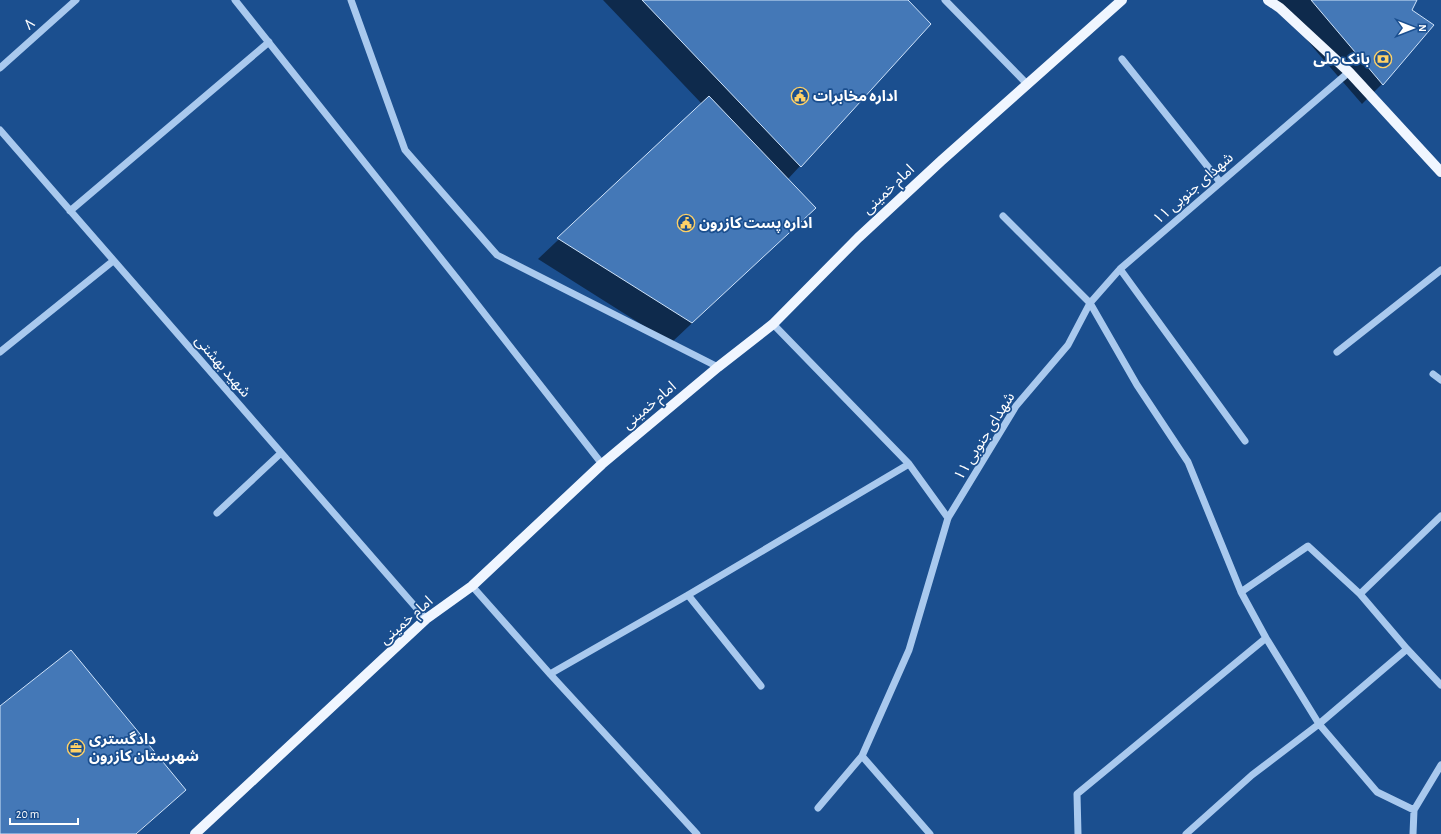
<svg xmlns="http://www.w3.org/2000/svg" width="1441" height="834" viewBox="0 0 1441 834" font-family="'Alegreya Sans','Noto Sans Arabic',sans-serif">
<style>
.shadow{fill:#0007}
.building{fill:#4478b7;stroke:#cfe3fa}
.lines{fill:none;stroke-linecap:round;stroke-linejoin:round}
.minor{stroke:#a9c9ee;stroke-width:7}
.major{stroke:#f0f6ff;stroke-width:10}
.labels{text-anchor:middle;stroke-width:3.5;stroke-linejoin:round;paint-order:stroke}
.street-label{font-size:15px;fill:#fff;stroke:#1b4f8f}
.poi-label{font-size:15px;font-weight:bold;fill:#fff;stroke:#1b4f8f;text-anchor:start}
</style>
<rect width="100%" height="100%" fill="#1b4f8f"/>
<path class="shadow" d="M603,0H907L800,166L787,180L814,208L671,343L538,259L702,104Z
M1274,0H1415L1382,84L1362,104L1317,52Z
M0,707L185,790L137,834H0Z"/>
<path class="building" d="M642,0H908L931,24L801,167Z
M1311,0H1417L1412,10L1434,25L1383,85Z
M709,96L816,208L692,323L557,238Z
M71,650L186,790L136,834H0V706Z"/>
<g class="lines">
<path class="minor" d="M235,0L462,285L602,464
M351,0L405,150L497,255L718,367
M945,0L1028,85
M1122,59L1220,182
M0,68L76,0
M0,130L426,619
M70,211L269,42
M1003,216L1090,303L1137,385L1188,462L1241,592L1308,546L1360,594L1407,649L1441,685
M1120,269L1245,441
M773,324L909,464L948,518
M0,352L113,261
M1337,352L1441,270
M1433,374L1441,380
M217,513L281,453
M472,586L550,674L697,834
M1360,594L1441,516
M688,595L761,686
M1266,638L1319,724L1377,792L1414,810
M550,674L688,595L909,464
M818,808L862,756
M930,834L862,756L909,650L948,518L1016,406L1068,345L1090,303L1120,269L1349,72
M1078,834L1077,794L1266,638L1241,592
M1186,834L1252,775L1319,724L1407,649
M1413,834L1414,810L1441,765"/>
<path class="major" d="M1268,0L1280,8L1349,72L1441,172
M195,834L426,619L472,586L602,464L718,367L773,324L858,238L941,161L1122,0"/>
</g>
<defs>
<symbol id="bank-ring" viewBox="-11 -11 22 22"><circle r="9.5" fill="#1b4f8f" stroke="#ffd166" stroke-width="1.5"/><path d="M-6-4H6V4H-6ZM0-2.3a2.3 2.3 0 1 0 0 4.6a2.3 2.3 0 1 0 0-4.6Z" fill="#ffd166"/></symbol>
<symbol id="civic-ring" viewBox="-11 -11 22 22"><circle r="9.5" fill="#1b4f8f" stroke="#ffd166" stroke-width="1.5"/><path d="M-.6-6.5H3V-4.5H.6V-3L4-1V1h2V6H-6V1h2V-1L-.6-3ZM-1.2 2.5V6h2.4V2.5Z" fill="#ffd166"/></symbol>
<symbol id="office-ring" viewBox="-11 -11 22 22"><circle r="9.5" fill="#1b4f8f" stroke="#ffd166" stroke-width="1.5"/><path d="M-6-3h4V-5.5h4V-3h4V5H-6ZM-1-4.5V-3h2v-1.5ZM-6 0V1H6V0Z" fill="#ffd166"/></symbol>
</defs>
<g fill-rule="evenodd">
<use href="#bank-ring" x="1373" y="49" width="20" height="20"/>
<use href="#civic-ring" x="790" y="86" width="20" height="20"/>
<use href="#civic-ring" x="676" y="213" width="20" height="20"/>
<use href="#office-ring" x="66" y="738" width="20" height="20"/>
</g>
<g class="labels">
<g class="street-label">
<text transform="translate(29 24) rotate(-42)" y="5">۸</text>
<text transform="translate(1193 188) rotate(-41)" y="5">۱۱ شهدای جنوبی</text>
<text transform="translate(888 189) rotate(-43)" y="5">امام خمینی</text>
<text transform="translate(223 366) rotate(49)" y="5">شهید بهشتی</text>
<text transform="translate(649 405) rotate(-40)" y="5">امام خمینی</text>
<text transform="translate(984 436) rotate(-58)" y="5">۱۱ شهدای جنوبی</text>
<text transform="translate(406 620) rotate(-41)" y="5">امام خمینی</text>
</g>
<g class="poi-label">
<text x="1370" y="64" text-anchor="end">بانک ملی</text>
<text x="813" y="101">اداره مخابرات</text>
<text x="699" y="228">اداره پست کازرون</text>
<text x="89" y="744">دادگستری<tspan x="89" dy="17">شهرستان کازرون</tspan></text>
</g>
</g>
<g transform="translate(1413 28) rotate(90)" stroke="#1b4f8f" stroke-width="3" paint-order="stroke">
<path d="M0-3L7 15L0 10L-7 15Z" fill="#ffffff"/>
<text y="-6" font-size="11" font-weight="bold" text-anchor="middle" fill="#ffffff">N</text>
</g>
<path d="M10 818v6h68v-6" fill="none" stroke="#ffffff" stroke-width="2"/>
<text x="16" y="818" font-size="12" fill="#ffffff" stroke="#1b4f8f" stroke-width="3" paint-order="stroke">20 m</text>
</svg>
